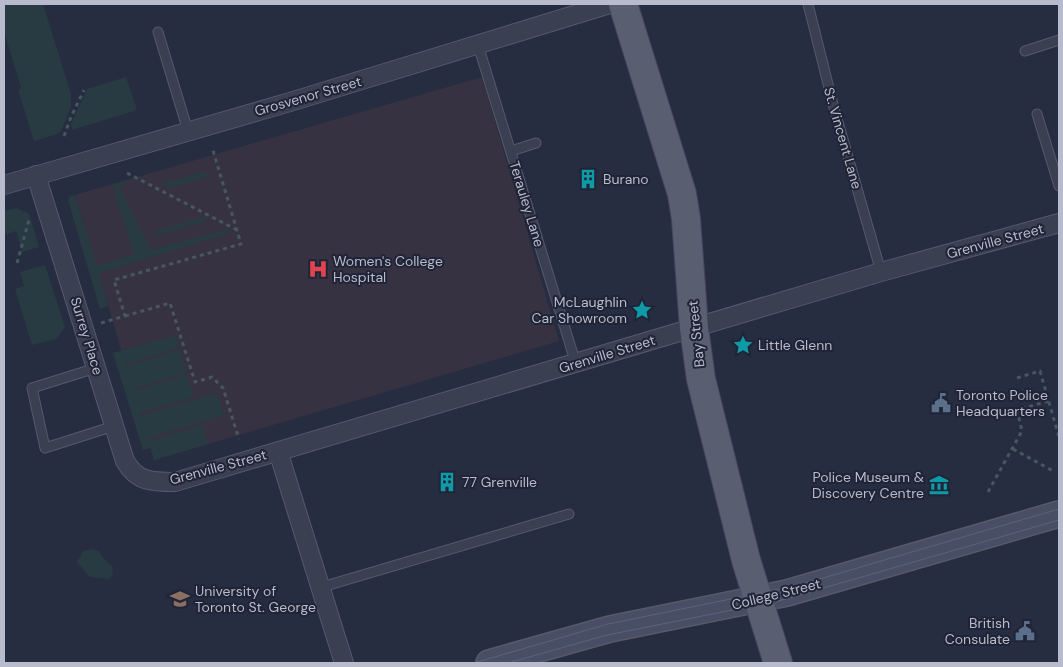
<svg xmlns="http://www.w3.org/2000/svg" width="1063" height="667" viewBox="0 0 1063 667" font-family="'DM Sans',sans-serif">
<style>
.medical{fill:#373242}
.green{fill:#283a42}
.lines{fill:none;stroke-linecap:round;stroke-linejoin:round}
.lane-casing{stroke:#555a6b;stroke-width:11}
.street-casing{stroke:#555a6b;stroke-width:20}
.secondary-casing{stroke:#555a6b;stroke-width:28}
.primary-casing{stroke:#44485a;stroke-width:30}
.path{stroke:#46575f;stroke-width:3;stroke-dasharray:4 4;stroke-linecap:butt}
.lane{stroke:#3a3f51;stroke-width:9}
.street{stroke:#3a3f51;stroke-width:18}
.secondary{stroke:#484e64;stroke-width:25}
.primary{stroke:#595e71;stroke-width:28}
.tram{stroke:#5d6378;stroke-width:1}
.labels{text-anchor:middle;stroke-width:4;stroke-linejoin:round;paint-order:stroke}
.street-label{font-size:14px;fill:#b7bbcb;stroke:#1f2436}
.poi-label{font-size:14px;fill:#b7bbcb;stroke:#1f2436;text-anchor:start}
</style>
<rect width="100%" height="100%" fill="#262d41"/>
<path class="medical" d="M482,77L559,341L154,460L75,195Z"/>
<path class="green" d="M4,4H43L71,94V107L60,133L34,141L18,90L21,88L4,31Z
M126,77L137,110L72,130L71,124L87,89Z
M206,171L207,177L167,188L160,184Z
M128,180L120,188L151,250L228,229L233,232L99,273L108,306L100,309L68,200L70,196L75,195L97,266L134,254L112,184Z
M17,208L29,214L39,247L22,252L16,231L4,235V211Z
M202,217L209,220L156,236L154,232Z
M45,265L65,327L56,339L32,345L15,289L24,286L20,272Z
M175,335L180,348L125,364L126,366L180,350L187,373L133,389L134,391L187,375L194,397L140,413L141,416L217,393L224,415L148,438L149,441L202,425L208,444L154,460L151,448L143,450L113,353Z
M92,549L99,551L103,558L112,566L113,574L109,579L90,577L77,562L83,551Z"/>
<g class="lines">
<defs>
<path id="lane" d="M808,4L834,108L881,272
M158,32L188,131
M478,45L576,364
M1025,51L1059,40
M1037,114L1059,186
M511,151L536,143
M96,368L32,388L45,448L114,426
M322,587L569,514"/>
<path id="street" d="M36,175L125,461C137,482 152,482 175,482L881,272L1059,223
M4,185L290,102L610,4
M278,451L344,663"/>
<path id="secondary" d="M489,663L610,629L787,593L1059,514"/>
<path id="primary" d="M623,4L682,194L686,219L694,328L701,379L746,560L778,663"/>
</defs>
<use href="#lane" class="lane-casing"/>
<use href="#street" class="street-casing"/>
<use href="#secondary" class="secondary-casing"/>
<use href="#primary" class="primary-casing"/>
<path class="path" d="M64,136L71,117L84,90
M127,173L237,230
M17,263L29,220
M125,316L170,303L195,382L212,377L223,388L239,439
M101,323L125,316L114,280L241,244L212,147
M1017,378L1040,371L1059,437
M1013,449L1055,472
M988,492L1022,431L1017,410L1049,401"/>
<use href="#lane" class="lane"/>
<use href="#street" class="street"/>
<use href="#secondary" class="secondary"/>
<use href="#primary" class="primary"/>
<path class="tram" d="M474,663L608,624L799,585L1059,509
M508,663L607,635L782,600L1059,520"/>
</g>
<defs>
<symbol id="building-bare" viewBox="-9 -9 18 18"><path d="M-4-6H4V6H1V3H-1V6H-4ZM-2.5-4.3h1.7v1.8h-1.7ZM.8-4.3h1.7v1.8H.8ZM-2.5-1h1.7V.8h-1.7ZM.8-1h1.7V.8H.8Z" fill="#0f9aa8" stroke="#1f2436" stroke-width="2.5" paint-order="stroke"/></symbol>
<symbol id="hospital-bare" viewBox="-9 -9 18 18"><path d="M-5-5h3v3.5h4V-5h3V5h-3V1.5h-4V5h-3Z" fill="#e0444e" stroke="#1f2436" stroke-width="2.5" paint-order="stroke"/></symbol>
<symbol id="sight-bare" viewBox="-9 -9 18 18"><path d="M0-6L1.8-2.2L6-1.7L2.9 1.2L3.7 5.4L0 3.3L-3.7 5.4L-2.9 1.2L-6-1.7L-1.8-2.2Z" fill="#0f9aa8" stroke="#1f2436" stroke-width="2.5" paint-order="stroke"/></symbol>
<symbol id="civic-bare" viewBox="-9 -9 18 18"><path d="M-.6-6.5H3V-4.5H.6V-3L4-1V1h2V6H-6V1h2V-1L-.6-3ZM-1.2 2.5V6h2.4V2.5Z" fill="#5c6f8a" stroke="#1f2436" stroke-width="2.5" paint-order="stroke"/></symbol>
<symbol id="museum-bare" viewBox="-9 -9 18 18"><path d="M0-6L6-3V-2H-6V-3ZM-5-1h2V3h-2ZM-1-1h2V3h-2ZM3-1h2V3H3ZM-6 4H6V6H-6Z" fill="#0f9aa8" stroke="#1f2436" stroke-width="2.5" paint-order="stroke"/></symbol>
<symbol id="university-bare" viewBox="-9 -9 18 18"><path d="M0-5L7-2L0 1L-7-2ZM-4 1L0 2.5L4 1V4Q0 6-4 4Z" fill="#8d6e63" stroke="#1f2436" stroke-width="2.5" paint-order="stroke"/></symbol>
</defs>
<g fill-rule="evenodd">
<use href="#building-bare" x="574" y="165" width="28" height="28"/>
<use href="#hospital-bare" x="304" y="255" width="28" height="28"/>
<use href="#sight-bare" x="628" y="296" width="28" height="28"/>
<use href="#sight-bare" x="729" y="331" width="28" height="28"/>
<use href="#civic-bare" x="927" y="389" width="28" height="28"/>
<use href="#building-bare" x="433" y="468" width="28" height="28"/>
<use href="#museum-bare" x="925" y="471" width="28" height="28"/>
<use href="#university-bare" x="166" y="585" width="28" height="28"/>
<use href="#civic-bare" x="1011" y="617" width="28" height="28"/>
</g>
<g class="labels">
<g class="street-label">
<text transform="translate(308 96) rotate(-16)" y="5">Grosvenor Street</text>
<text transform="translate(843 138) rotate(74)" y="5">St. Vincent Lane</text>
<text transform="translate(527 204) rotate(73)" y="5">Terauley Lane</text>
<text transform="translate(995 241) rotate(-15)" y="5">Grenville Street</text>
<text transform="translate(696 334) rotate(-96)" y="5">Bay Street</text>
<text transform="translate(87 336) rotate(73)" y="5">Surrey Place</text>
<text transform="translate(607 354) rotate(-17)" y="5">Grenville Street</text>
<text transform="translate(218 467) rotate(-15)" y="5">Grenville Street</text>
<text transform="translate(776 594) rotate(-14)" y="5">College Street</text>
</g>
<g class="poi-label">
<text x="603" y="184">Burano</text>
<text x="333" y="266">Women's College<tspan x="333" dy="16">Hospital</tspan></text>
<text x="627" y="307" text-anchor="end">McLaughlin<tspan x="627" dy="16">Car Showroom</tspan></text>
<text x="758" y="350">Little Glenn</text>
<text x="956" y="400">Toronto Police<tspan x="956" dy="16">Headquarters</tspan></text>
<text x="924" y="482" text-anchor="end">Police Museum &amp;<tspan x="924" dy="16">Discovery Centre</tspan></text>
<text x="462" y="487">77 Grenville</text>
<text x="195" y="596">University of<tspan x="195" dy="16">Toronto St. George</tspan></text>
<text x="1010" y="628" text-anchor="end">British<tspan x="1010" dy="16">Consulate</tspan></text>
</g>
</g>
<rect width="1063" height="667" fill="none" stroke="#b7bbcb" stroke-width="10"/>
</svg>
